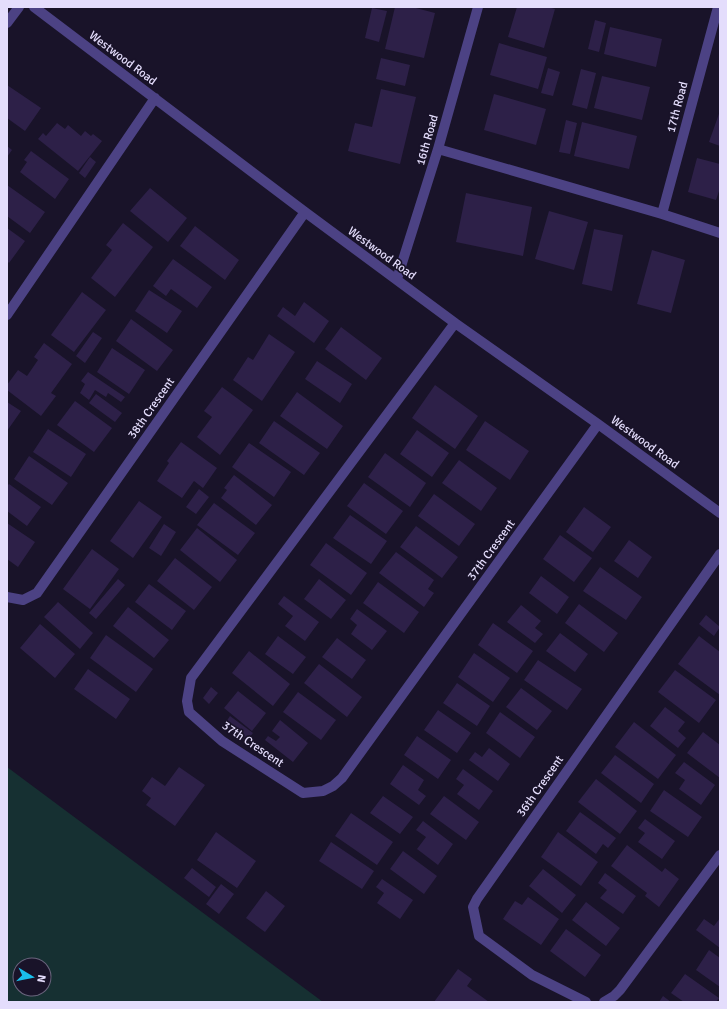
<svg xmlns="http://www.w3.org/2000/svg" width="727" height="1009" viewBox="0 0 727 1009" font-family="Signika,sans-serif">
<style>
.green{fill:#163032;fill-rule:evenodd}
.building{fill:#2d2048}
.lines{fill:none;stroke-linecap:round;stroke-linejoin:round}
.street{stroke:#4c4284;stroke-width:10}
.labels{text-anchor:middle;stroke-width:3.5;stroke-linejoin:round;paint-order:stroke}
.street-label{font-size:12px;fill:#e4ddfc;stroke:#191329}
</style>
<rect width="100%" height="100%" fill="#191329"/>
<path class="green" d="M7,767L323,1002H7ZM20,965H44V989H20Z"/>
<path class="building" d="M395,7H412L435,13L424,58L385,49Z
M517,7H548L555,9L544,48L508,37Z
M372,8L387,11L379,42L365,38Z
M595,20L606,23L599,52L588,49Z
M610,27L662,39L656,67L604,54Z
M499,43L547,57L538,89L490,75Z
M381,58L410,65L405,86L376,79Z
M548,68L560,72L553,96L541,93Z
M581,69L596,73L587,109L572,105Z
M602,76L650,87L642,120L594,108Z
M7,85L41,108L25,131L7,118Z
M381,89L416,97L400,164L348,151L355,123L372,127Z
M494,94L546,109L536,145L484,130Z
M720,111V146L709,142Z
M566,120L577,123L570,154L559,152Z
M582,122L637,136L629,169L574,156Z
M57,123L65,129L68,125L81,136L85,131L91,136L93,134L102,141L78,171L38,139L43,133L46,136Z
M7,146L12,150L7,157Z
M31,151L69,179L55,199L20,172L27,162L24,160Z
M90,157L96,162L85,178L79,173Z
M697,158L720,164V188L716,200L688,192Z
M7,185L45,212L30,233L7,216Z
M150,188L187,218L168,242L130,211Z
M466,193L532,207L523,256L456,242Z
M549,211L588,222L574,270L535,259Z
M123,223L153,247L115,297L91,278L112,250L106,245Z
M195,226L239,260L225,280L180,246Z
M7,228L25,241L9,263L7,261Z
M594,229L623,235L612,291L582,284Z
M652,250L685,260L671,313L637,304Z
M173,259L212,287L197,308L171,289L166,296L153,286Z
M149,290L182,311L167,333L135,311Z
M82,292L106,310L74,352L51,335Z
M304,302L329,321L314,343L277,316L283,307L295,316Z
M131,319L173,350L157,371L116,341Z
M341,327L382,358L366,380L325,349Z
M93,332L102,338L85,363L76,356Z
M269,334L295,352L262,401L233,380L248,357L253,360Z
M44,343L72,364L51,393L56,396L41,416L7,390V385L18,370L27,376L38,360L34,357Z
M112,348L145,370L129,394L97,372Z
M317,361L352,384L340,403L305,379Z
M88,372L125,397L121,402L108,393L106,397L95,390L89,400L80,393L85,384L81,381Z
M435,385L478,416L455,449L412,418Z
M222,387L253,410L220,455L197,437L212,417L204,411Z
M297,392L343,426L327,449L280,416Z
M96,394L122,413L115,422L89,403Z
M75,401L112,428L94,452L57,425Z
M7,402L21,411L7,431Z
M274,421L320,453L304,475L259,443Z
M485,421L529,451L510,480L466,450Z
M48,429L86,454L71,477L33,452Z
M417,430L449,453L432,477L400,454Z
M181,442L217,468L203,488L194,481L182,498L157,481L169,463L167,461Z
M249,443L291,472L274,497L232,467Z
M385,453L426,483L410,507L368,477Z
M29,456L68,483L52,505L14,479Z
M459,460L497,488L481,511L442,483Z
M234,475L272,505L256,525L221,498L227,490L224,488Z
M364,483L403,511L386,534L347,506Z
M9,484L41,507L27,526L7,511V486Z
M199,489L209,497L196,514L186,507Z
M434,494L475,524L459,546L418,516Z
M139,501L162,517L133,558L110,541Z
M214,503L255,533L238,555L197,525Z
M584,507L611,527L593,552L566,532Z
M350,515L387,541L371,564L333,538Z
M7,523L35,542L18,567L7,559Z
M164,524L176,532L161,556L149,548Z
M416,526L458,557L442,578L400,547Z
M197,528L237,560L220,582L180,550Z
M560,535L592,558L574,582L543,559Z
M629,540L652,557L638,578L614,561Z
M326,543L367,573L351,595L310,565Z
M92,549L119,569L90,609L63,589Z
M396,552L434,580L428,589L434,593L424,607L379,573Z
M175,558L212,587L194,610L157,581Z
M600,567L642,597L626,620L583,591Z
M541,576L569,597L557,614L529,593Z
M118,579L125,585L96,619L89,613Z
M319,579L346,600L331,619L304,599Z
M378,582L419,612L404,633L363,603Z
M149,584L186,611L172,630L135,602Z
M284,596L319,622L305,641L285,626L293,616L278,604Z
M58,602L93,633L80,649L44,617Z
M579,604L618,633L604,652L565,623Z
M521,605L541,621L535,628L543,634L535,643L507,622Z
M128,607L169,640L154,658L113,626Z
M357,609L387,631L372,650L351,634L357,625L350,619Z
M706,615L720,627L714,636L699,624Z
M493,623L533,651L517,673L478,645Z
M40,624L75,654L55,678L20,648Z
M560,633L588,654L575,672L546,651Z
M106,635L153,669L136,692L90,658Z
M278,636L306,657L293,674L265,654Z
M699,636L720,652V695L678,664Z
M337,638L366,660L352,679L322,657Z
M249,651L290,684L273,706L232,673Z
M474,653L510,678L493,702L458,677Z
M538,660L582,689L567,710L524,680Z
M319,664L362,697L347,717L304,683Z
M88,669L130,699L116,719L74,689Z
M675,670L716,700L699,723L658,692Z
M457,683L490,706L477,726L443,703Z
M211,687L218,693L209,704L203,698Z
M521,688L552,711L537,730L506,707Z
M238,691L266,713L252,731L224,708Z
M298,692L336,720L321,740L283,712Z
M665,707L685,722L678,731L686,738L678,748L650,726Z
M438,710L471,733L457,753L424,730Z
M500,712L535,737L520,758L486,733Z
M230,716L253,733L246,742L224,725Z
M280,720L308,743L293,762L265,740L268,736L276,741L280,737L272,731Z
M634,722L676,755L658,779L615,747Z
M703,732L720,745V778L687,753Z
M417,736L451,760L438,779L404,755Z
M489,748L510,764L498,781L469,760L475,752L482,757Z
M615,755L654,784L641,803L601,773Z
M684,762L715,785L701,805L679,789L685,780L675,773Z
M403,765L424,780L418,790L426,796L419,805L390,784Z
M179,767L205,785L175,826L146,805L151,798L142,791L152,777L165,786Z
M463,769L493,791L479,810L457,794L464,785L456,779Z
M596,779L637,811L620,834L578,802Z
M664,790L702,817L688,837L650,811Z
M383,796L413,817L400,834L370,813Z
M444,796L479,822L466,840L430,814Z
M580,812L616,838L608,848L603,844L596,854L566,831Z
M351,813L393,842L377,865L335,836Z
M645,819L675,841L662,859L638,842L645,833L638,828Z
M423,821L453,844L438,865L417,849L426,837L416,830Z
M216,832L256,861L237,888L197,860Z
M558,832L598,862L581,886L541,857Z
M331,842L374,871L362,889L319,861Z
M627,845L662,872L665,868L679,879L659,907L645,896L647,893L611,866Z
M403,851L437,876L424,894L390,869Z
M192,868L216,887L209,897L184,878Z
M543,869L576,895L562,913L529,886Z
M605,873L636,896L623,914L600,898L607,890L598,883Z
M382,879L413,900L400,919L377,903L384,893L376,887Z
M221,884L234,894L219,914L206,904Z
M266,891L285,906L265,932L246,918Z
M528,897L559,919L541,945L503,919L515,901L522,905Z
M586,902L620,928L606,946L572,920Z
M720,918V948L696,930L704,919L714,926Z
M566,929L601,955L585,977L550,951Z
M709,950L720,958V987L696,970Z
M458,969L472,979L467,986L489,1002H434Z
M685,974L719,998L716,1002H684L671,993Z
M663,996L671,1002H659Z"/>
<g class="lines">
<path class="street" d="M34,7L305,212L455,323L598,424L720,513
M7,23L19,7
M438,149L662,214L720,233
M662,214L718,7
M397,279L438,149L478,7
M7,315L155,98
M455,323L191,678L187,701L189,712L222,741L303,793L323,791L333,786L342,778L598,424
M7,597L23,600L37,593L305,212
M586,1002L532,975L479,936L473,907L477,899L720,554
M604,1002L614,996L620,990L720,855"/>
</g>
<g class="labels">
<g class="street-label">
<text transform="translate(123 58) rotate(37)" y="4">Westwood Road</text>
<text transform="translate(677 107) rotate(-75)" y="4">17th Road</text>
<text transform="translate(427 140) rotate(-74)" y="4">16th Road</text>
<text transform="translate(382 253) rotate(36)" y="4">Westwood Road</text>
<text transform="translate(151 408) rotate(-55)" y="4">38th Crescent</text>
<text transform="translate(645 442) rotate(36)" y="4">Westwood Road</text>
<text transform="translate(491 550) rotate(-54)" y="4">37th Crescent</text>
<text transform="translate(253 744) rotate(34)" y="4">37th Crescent</text>
<text transform="translate(540 786) rotate(-55)" y="4">36th Crescent</text>
</g>
</g>
<rect width="727" height="1009" fill="none" stroke="#e4ddfc" stroke-width="16"/>
<g transform="translate(32 977) rotate(100)"><circle r="19" fill="#191329" stroke="#6a647d"/>
<path d="M0-3L7 15L0 10L-7 15Z" fill="#1abfec"/>
<text y="-6" font-size="11" font-weight="bold" text-anchor="middle" fill="#e4ddfc">N</text>
</g>
</svg>
